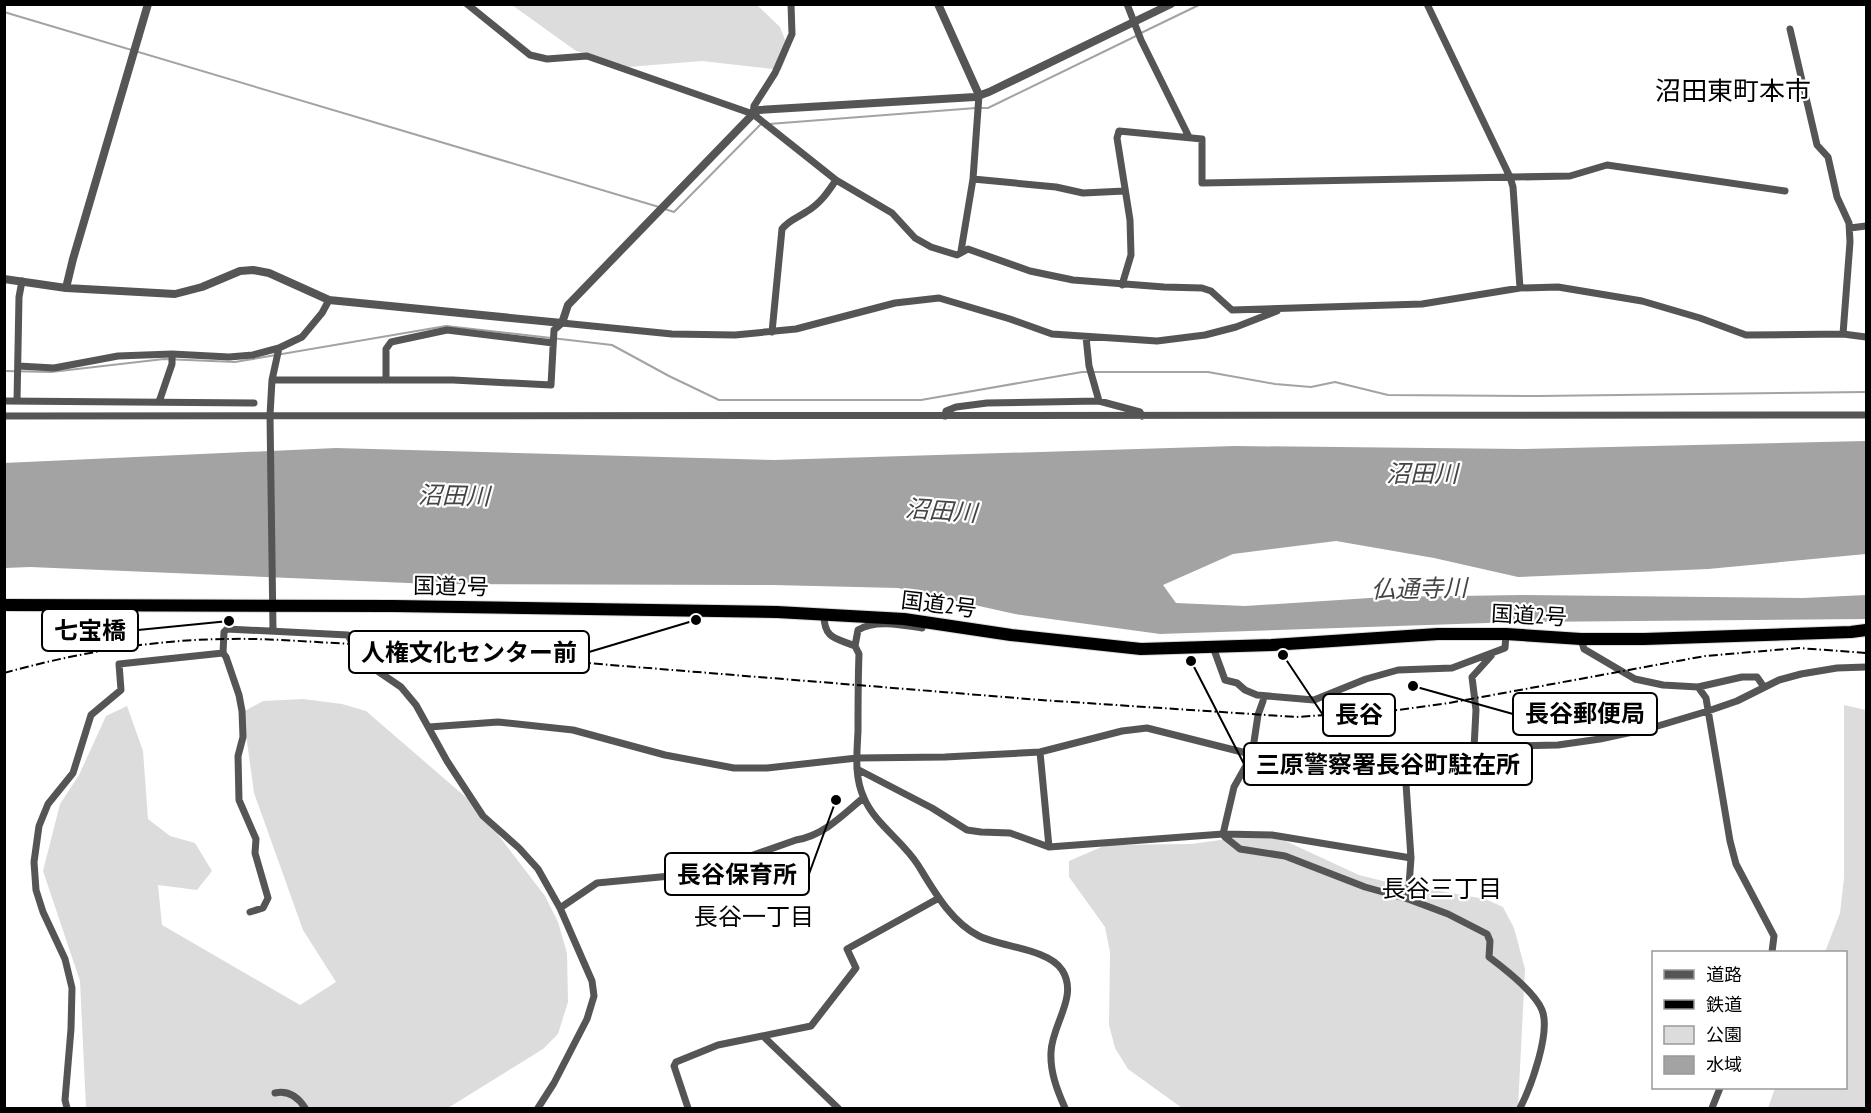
<svg xmlns="http://www.w3.org/2000/svg" width="1871" height="1113" viewBox="0 0 1871 1113" font-family="'PT Sans Narrow','Noto Sans JP',sans-serif">
<style>
.green{fill:#dcdcdc}
.water{fill:#a3a3a3}
.lines{fill:none;stroke-linecap:round;stroke-linejoin:round}
.stream{stroke:#a3a3a3;stroke-width:2}
.trunk-casing{stroke:#dbdbdb;stroke-width:14}
.minor{stroke:#555;stroke-width:7}
.tertiary{stroke:#555;stroke-width:8}
.trunk{stroke:#000;stroke-width:12}
.rail{stroke:#000;stroke-width:2;stroke-dasharray:9 3 1.5 3;stroke-linecap:butt}
.labels{text-anchor:middle;stroke-width:4.5;stroke-linejoin:round;paint-order:stroke}
.street-label{font-size:22px;fill:#000;stroke:#fff}
.water-label{font-size:24px;font-style:italic;fill:#444;stroke:#fff}
.neighbourhood-label{font-size:24px;fill:#000;stroke:#fff}
.quarter-label{font-size:26px;fill:#000;stroke:#fff}
.leader{fill:none;stroke:#000;stroke-width:2}
.callout-dot{fill:#000;stroke:#fff;stroke-width:2}
.callout{fill:#fff;stroke:#000;stroke-width:2}
.callout-label{font-size:24px;text-anchor:middle;font-weight:bold;fill:#000}
</style>
<rect width="100%" height="100%" fill="#fff"/>
<path class="green" d="M512,5H757L780,27L789,50L781,70L702,61L628,67L576,51Z
M303,699L342,704L366,711L476,806L545,896L558,922L567,953L568,1002L558,1034L543,1049L448,1108H86L80,981L43,871L60,804L79,775L106,716L127,706L143,751L148,819L170,836L195,843L212,871L197,890L158,885L162,925L300,1005L336,982L303,930L254,793L243,712L263,701Z
M1844,705L1866,710V1108H1768L1775,1088H1846V952H1825L1840,913L1844,878Z
M1250,836L1281,839L1359,875L1383,881L1485,899L1503,907L1514,928L1525,969L1518,1108H1182L1128,1069L1115,1048L1109,1025L1110,952L1105,927L1069,877V861L1106,845L1191,844Z"/>
<path class="water" d="M1866,441V554L1708,569L1518,577L1434,558L1336,541L1233,554L1163,585L1176,603L1245,606L1385,597L1523,595L1803,598L1866,595V619L1517,622L1160,634L1015,614L898,588L773,585L432,584L30,567L5,568L4,463L336,448L774,460L1235,446L1521,449Z"/>
<g class="lines">
<path class="stream" d="M4,12L659,207
M1141,33L1201,4
M981,108H988L1136,36
M769,124L976,108
M665,209L674,212L760,125L763,124
M4,371L51,372L164,359L235,362L446,326L612,345L669,376L719,400H921L1082,372H1208L1275,384L1311,387L1335,382L1388,395L1538,396L1866,392"/>
<defs>
<path id="trunk" d="M4,605L393,606L777,612L904,619L1011,635L1141,649L1272,645L1438,634H1506L1581,639H1644L1851,632L1866,630"/>
</defs>
<use href="#trunk" class="trunk-casing"/>
<path class="minor" d="M467,4L530,55L547,59L587,56L753,114L836,180L892,213L915,238L931,247L957,255L968,249L1030,271L1073,280L1164,287L1202,288L1211,291L1232,310L1422,304L1520,288L1558,287L1642,301L1700,318L1746,335L1843,334L1866,337
M1127,4L1141,40L1189,137
M1427,4L1510,177L1513,187L1520,288
M1790,29L1817,145L1828,157L1837,197L1849,223L1850,242L1843,334
M753,114L754,106L775,73L792,34L791,4
M973,179L1056,187L1083,193L1125,191
M1850,228L1866,226
M961,251L973,179L979,95
M1122,285L1131,255L1130,220L1117,138L1119,131L1202,139V183L1570,176L1607,165L1785,191
M772,332L782,229C789,220 797,218 806,212C820,204 828,192 836,180
M1086,337L1089,366L1099,401
M18,366L54,368L118,356L172,354L229,357L253,355L279,348L302,337L322,313L329,300
M272,380H453L551,385L554,330L562,323L672,334L735,335L796,329L895,303L939,298L1010,319L1052,334L1157,341L1205,335L1236,327L1277,311
M386,380V349L391,342L447,330L553,343
M4,401L254,403
M17,401L19,297L22,281
M159,402L172,364V354
M4,416L1866,415
M945,416L946,411L956,407L987,403L1099,401L1140,412L1142,416
M824,615C824,639 836,638 855,646L859,654C858,679 858,705 858,731C857,753 854,777 864,798C875,824 903,841 918,865C934,891 951,922 979,936C1001,947 1049,949 1062,970C1079,996 1052,1024 1051,1052C1050,1072 1057,1090 1065,1108
M273,630L270,415L272,380L279,348
M1581,639L1584,649L1635,679L1663,685L1698,687L1706,698L1730,841L1736,864L1774,936L1772,952
M855,646L858,630C875,619 903,625 922,628
M1213,647L1225,680L1237,683L1245,690L1257,695L1314,700L1366,679L1398,670L1452,668L1505,648L1506,634
M1698,687L1742,677H1757L1764,687
M1263,701L1258,715L1252,755L1234,787L1223,834L1225,837L1240,849L1285,856L1365,887L1408,899L1448,914L1487,934L1490,941L1489,957C1505,969 1535,992 1542,1010C1551,1032 1531,1087 1520,1108
M429,727L498,722L573,730L665,755L734,768H767L857,758L945,757L1040,752L1122,731L1147,728L1258,756L1292,761H1333L1404,754L1436,748L1558,745L1600,739L1651,728L1708,711L1737,701L1779,680L1801,674L1837,668L1866,667
M1474,748L1476,710L1472,677L1491,656
M1040,752L1049,847
M1404,754L1411,858L1408,899
M857,769L932,808L967,830L981,832L1010,833L1049,847L1223,834L1272,835L1411,858
M560,908L597,883L702,873L796,840C823,836 843,815 863,798
M250,912L263,908L268,898L255,853L256,839L239,800L238,756L243,737L242,711L239,695L226,657L223,653L224,632L227,629L348,635L360,659L401,687L416,705L447,761L483,816L519,848L538,869L560,908L592,981L594,996L587,1019L554,1083L538,1108
M764,1037L838,1108
M275,1093C289,1090 298,1097 305,1108
M67,1108L65,1100L71,1029L72,988L65,959L43,912L36,890L34,862L39,826L48,804L73,773L91,715L121,690L119,664L223,653
M688,1108L674,1066L676,1062L718,1045L811,1026L856,968L847,949L939,898
M1712,1108L1720,1088"/>
<path class="tertiary" d="M938,4L979,95
M4,279L66,288L175,294L202,287L240,271L253,270L269,273L329,300L562,323L568,305L753,114L759,110L975,97L989,92L1171,4
M66,288L73,259L148,4"/>
<use href="#trunk" class="trunk"/>
<path class="rail" d="M4,673C76,653 151,640 225,639C267,638 310,642 353,644L1041,700L1296,717L1398,710L1449,703L1705,656L1799,648L1866,653"/>
</g>
<g class="labels">
<g class="street-label">
<text transform="translate(451 586) rotate(1)" y="8">国道2号</text>
<text transform="translate(939 604) rotate(7)" y="8">国道2号</text>
<text transform="translate(1529 615) rotate(3)" y="8">国道2号</text>
</g>
<g class="water-label">
<text x="1422" y="482">沼田川</text>
<text transform="translate(454 496) rotate(1)" y="8">沼田川</text>
<text transform="translate(941 511) rotate(4)" y="8">沼田川</text>
<text transform="translate(1419 589) rotate(-1)" y="8">仏通寺川</text>
</g>
<g class="neighbourhood-label">
<text x="1442" y="897">長谷三丁目</text>
<text x="754" y="925">長谷一丁目</text>
</g>
<g class="quarter-label">
<text x="1733" y="100">沼田東町本市</text>
</g>
</g>
<path class="leader" d="M229 621L138 630M696 620L589 652M1413 686L1513 714M1283 655L1323 715M1191 661L1244 764M836 800L809 874"/>
<g class="callout-dot">
<circle cx="229" cy="621" r="6"/>
<circle cx="696" cy="620" r="6"/>
<circle cx="1413" cy="686" r="6"/>
<circle cx="1283" cy="655" r="6"/>
<circle cx="1191" cy="661" r="6"/>
<circle cx="836" cy="800" r="6"/>
</g>
<g class="callout">
<rect x="42" y="609" width="96" height="42" rx="6"/>
<rect x="349" y="631" width="240" height="42" rx="6"/>
<rect x="1513" y="693" width="144" height="42" rx="6"/>
<rect x="1323" y="694" width="72" height="42" rx="6"/>
<rect x="1244" y="743" width="288" height="42" rx="6"/>
<rect x="665" y="853" width="144" height="42" rx="6"/>
</g>
<g class="callout-label">
<text x="90" y="639">七宝橋</text>
<text x="469" y="661">人権文化センター前</text>
<text x="1585" y="722">長谷郵便局</text>
<text x="1359" y="723">長谷</text>
<text x="1388" y="773">三原警察署長谷町駐在所</text>
<text x="737" y="883">長谷保育所</text>
</g>
<rect width="1871" height="1113" fill="none" stroke="#000000" stroke-width="12"/>
<rect x="1652" y="951" width="195" height="138" fill="#ffffff" stroke="#999999" stroke-width="1.5"/>
<rect x="1664" y="970" width="30" height="9" fill="#555555" stroke="#999999" stroke-width="1.5"/>
<text x="1706" y="981" font-size="18" fill="#000000">道路</text>
<rect x="1664" y="1000" width="30" height="9" fill="#000000" stroke="#999999" stroke-width="1.5"/>
<text x="1706" y="1011" font-size="18" fill="#000000">鉄道</text>
<rect x="1664" y="1026" width="30" height="18" fill="#dcdcdc" stroke="#999999" stroke-width="1.5"/>
<text x="1706" y="1041" font-size="18" fill="#000000">公園</text>
<rect x="1664" y="1056" width="30" height="18" fill="#a3a3a3" stroke="#999999" stroke-width="1.5"/>
<text x="1706" y="1071" font-size="18" fill="#000000">水域</text>
</svg>
